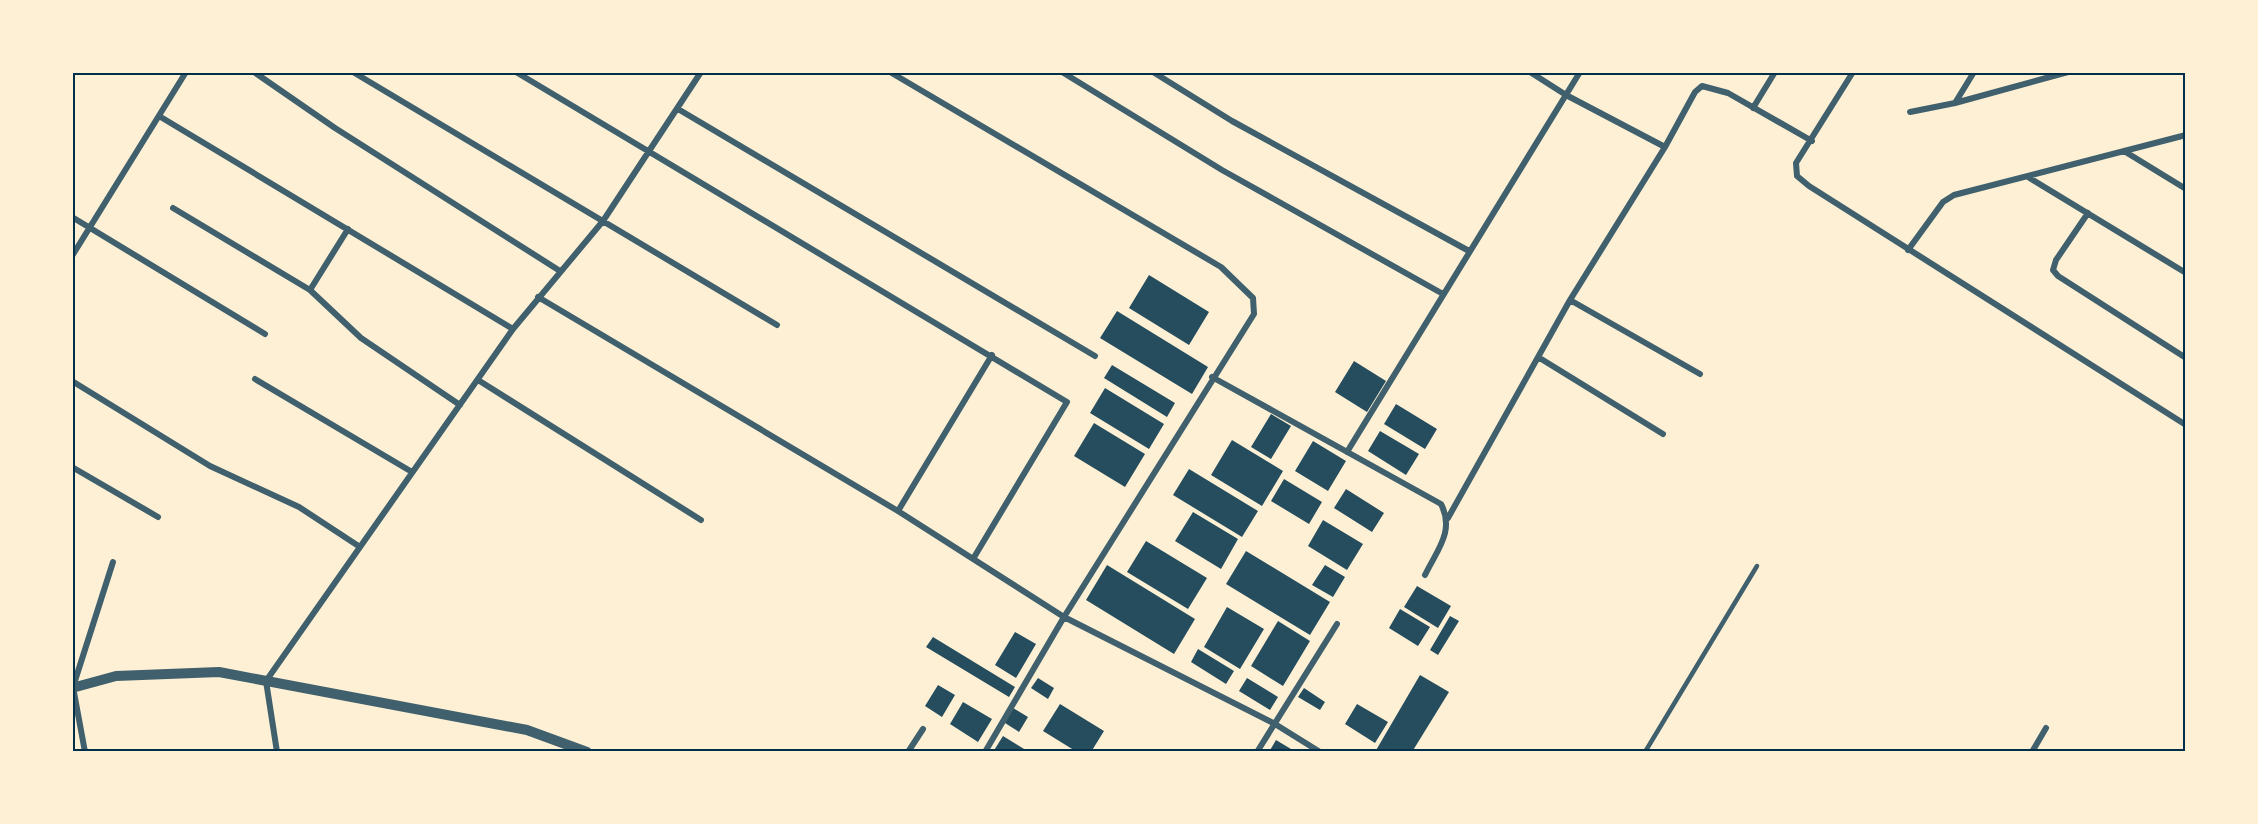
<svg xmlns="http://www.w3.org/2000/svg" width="2258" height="824" viewBox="0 0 2258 824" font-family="'IBM Plex Sans',sans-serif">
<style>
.building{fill:#264d5e}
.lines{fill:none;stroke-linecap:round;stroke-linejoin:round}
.service{stroke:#3f606c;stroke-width:4.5}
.minor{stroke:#3f606c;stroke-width:6}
.tertiary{stroke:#3f606c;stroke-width:10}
.neatline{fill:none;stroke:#003049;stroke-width:2}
</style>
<rect width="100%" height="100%" fill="#fdf0d5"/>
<path class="building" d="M1149,275L1209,312L1189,345L1129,308Z
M1117,311L1208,367L1192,394L1100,338Z
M1354,361L1386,381L1367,412L1335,392Z
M1112,365L1175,403L1167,417L1104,378Z
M1105,388L1164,424L1149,449L1090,413Z
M1396,404L1437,429L1425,449L1384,424Z
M1271,414L1291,426L1271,459L1251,447Z
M1094,423L1145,454L1125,487L1074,456Z
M1380,431L1419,454L1406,475L1368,451Z
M1232,440L1283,471L1262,506L1211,475Z
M1313,441L1346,461L1328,491L1295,471Z
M1189,469L1258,511L1242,537L1173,495Z
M1284,479L1322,502L1309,524L1271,501Z
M1346,489L1384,513L1372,532L1334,508Z
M1193,512L1238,539L1221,569L1175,541Z
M1323,520L1363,544L1347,570L1308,546Z
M1146,541L1207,578L1188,609L1127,572Z
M1246,551L1330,602L1310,635L1226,584Z
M1107,565L1195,619L1174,654L1086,600Z
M1325,565L1345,577L1333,597L1312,585Z
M1417,586L1451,606L1438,628L1404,607Z
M1227,607L1264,629L1240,669L1204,647Z
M1400,609L1430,627L1418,646L1389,628Z
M1450,616L1459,621L1438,655L1430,650Z
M1278,621L1310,641L1283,686L1251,666Z
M1015,632L1036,644L1016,678L995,665Z
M933,637L1015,687L1009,697L926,647Z
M1198,649L1234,671L1226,684L1191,662Z
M1420,675L1449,692L1412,752H1375Z
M1038,678L1054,688L1048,699L1031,688Z
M1247,678L1278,697L1270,710L1239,691Z
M938,685L955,695L942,717L925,706Z
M1304,688L1325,702L1320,710L1298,697Z
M963,702L992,719L978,742L950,724Z
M1060,704L1104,731L1091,752H1077L1043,731Z
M1357,704L1388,722L1375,743L1345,724Z
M1013,708L1028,717L1019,732L1005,723Z
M1003,736L1029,752H993Z
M1276,740L1296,752H1269Z"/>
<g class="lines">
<path class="service" d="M1645,752L1757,566"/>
<path class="minor" d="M254,72L335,128L560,271
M353,72L777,325
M516,72L1067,402L973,559
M890,72L1221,267L1253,298L1254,314L1064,617L985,752
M1062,72L1222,170L1443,294
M1153,72L1232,121L1469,251
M1530,72L1566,95L1665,147
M1853,72L1796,163L1797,176L1809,186L2186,425
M1955,103L1974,72
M1753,108L1775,72
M678,109L1095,356
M1910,112L1955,103L2068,72
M159,116L513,329
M2124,151L2186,189
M2028,177L2186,273
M173,208L310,290L361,338L460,405
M2088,213L2056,260L2053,270L2058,276L2186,358
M72,217L265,334
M1908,250L1943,202L1954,195L2186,135
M72,256L186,72
M310,290L348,229
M538,297L898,511L1064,617L1275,724L1320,752
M1570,300L1700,374
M1538,357L1663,434
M1212,377L1441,504C1455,531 1437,550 1425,575
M255,379L412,472
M478,380L701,520
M72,381L210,466L299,507L360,547
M1347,452L1580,72
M72,467L158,517
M898,511L992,355
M1448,518L1570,300L1665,147L1695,92L1702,86L1728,93L1812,141
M85,752L73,687L113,562
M277,752L266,681L513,329L603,221L701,72
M908,752L923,729
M1257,752L1337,624
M2032,752L2046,728"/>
<path class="tertiary" d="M72,688L116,676L219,672L527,730L587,752"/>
</g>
<rect width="2258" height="824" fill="none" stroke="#fdf0d5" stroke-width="147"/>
<rect x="74" y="74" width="2110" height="676" class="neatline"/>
</svg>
